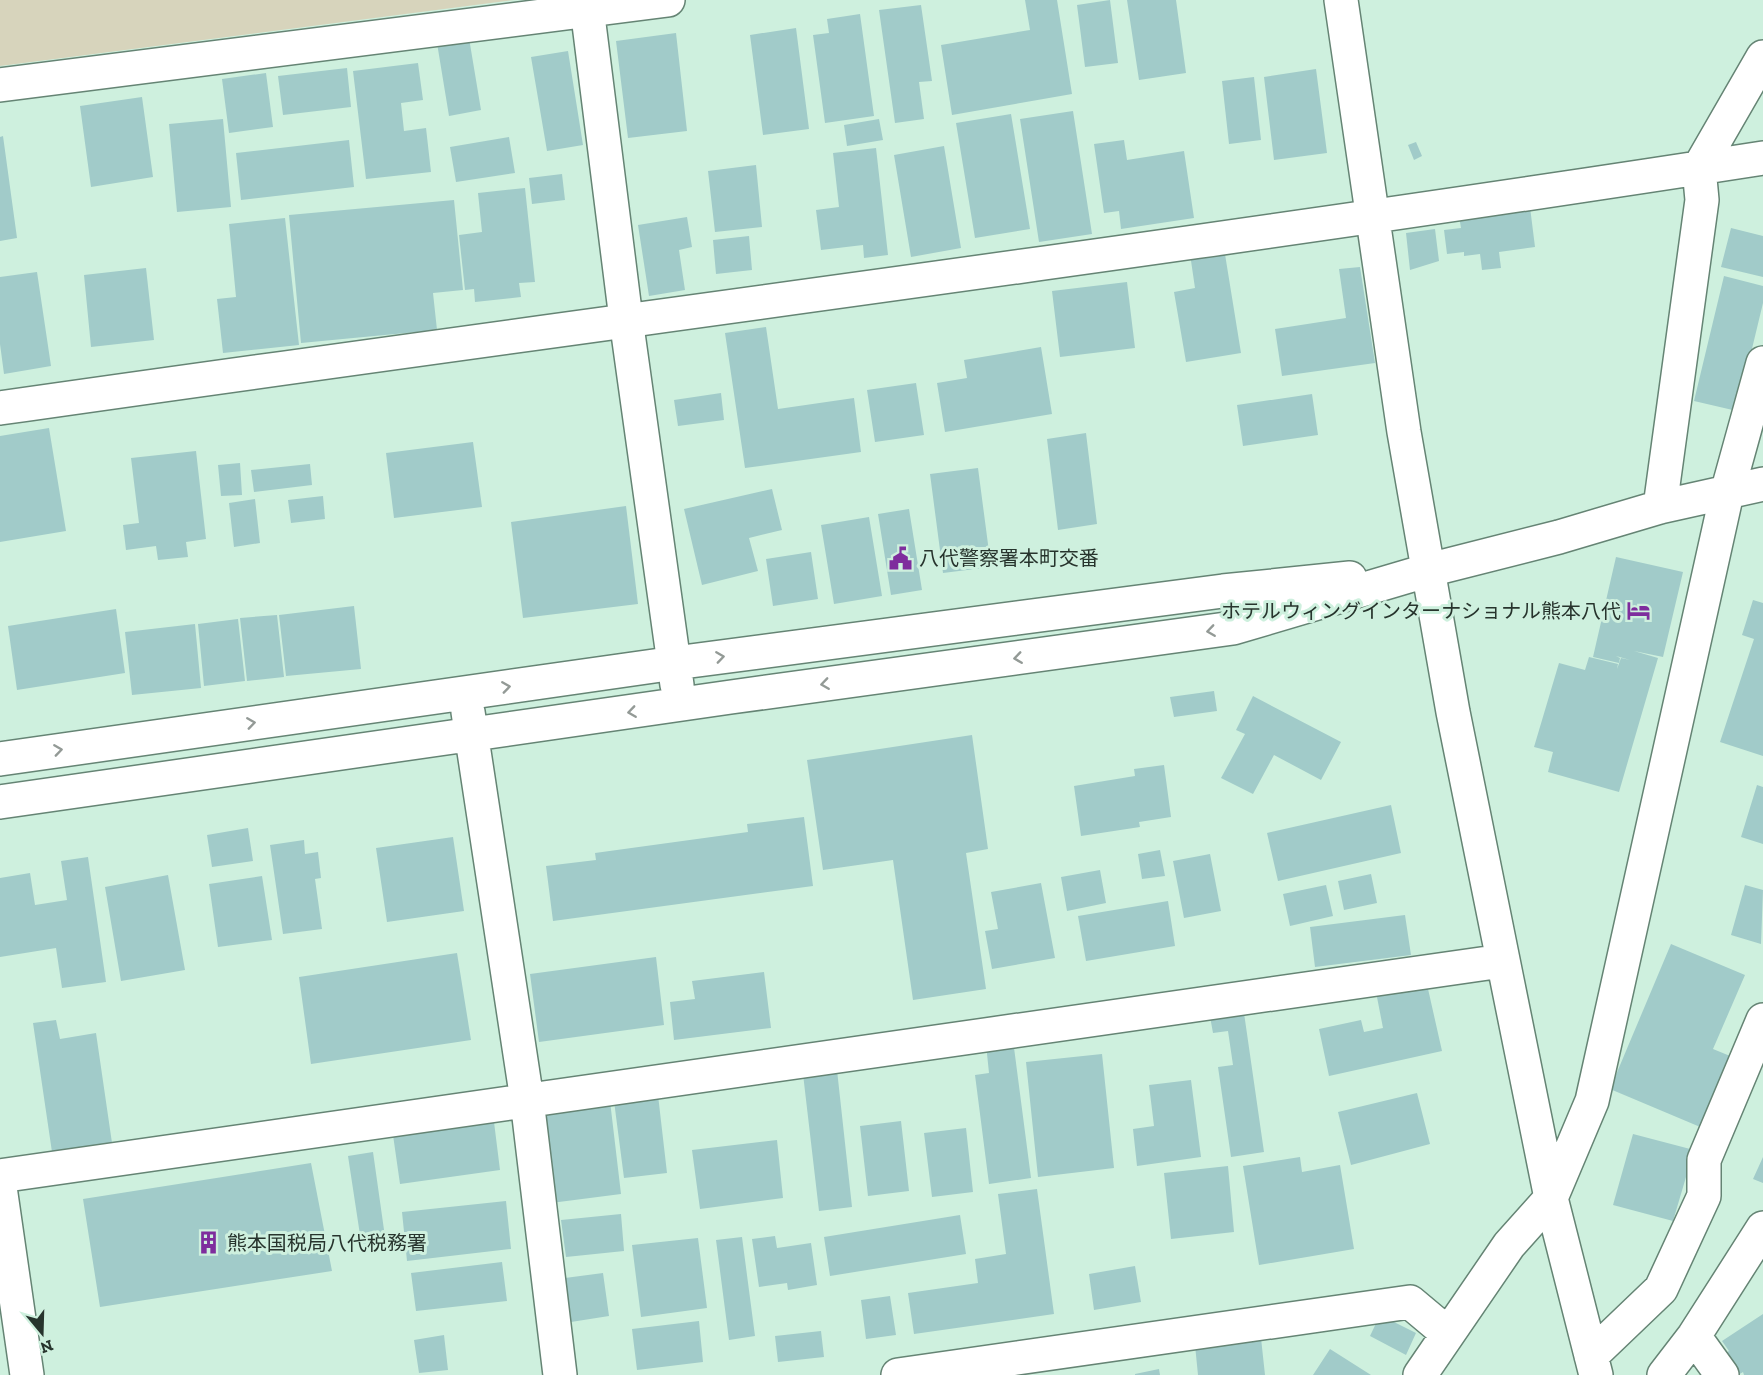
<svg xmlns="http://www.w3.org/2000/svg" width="1763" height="1375" viewBox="0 0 1763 1375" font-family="'Zilla Slab','Noto Sans JP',serif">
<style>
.park{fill:#d7d4bc}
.building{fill:#a1cbc9}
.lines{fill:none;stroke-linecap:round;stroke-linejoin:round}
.minor-casing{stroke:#658474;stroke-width:36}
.minor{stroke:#fff;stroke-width:33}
.oneway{stroke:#939a96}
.labels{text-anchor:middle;stroke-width:6;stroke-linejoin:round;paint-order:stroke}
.poi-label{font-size:20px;fill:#27342d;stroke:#cef0de;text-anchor:start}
</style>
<rect width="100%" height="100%" fill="#cef0de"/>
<path class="park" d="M0,0H514L0,66Z"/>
<path class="building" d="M1025,0H1057L1072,94L952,115L941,45L1030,30Z
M1110,0L1118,63L1085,67L1077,5Z
M1127,0H1176L1186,73L1139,80Z
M921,5L932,81L919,82L924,119L895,123L879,10Z
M860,14L874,116L825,123L813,35L829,33L827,19Z
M796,28L809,129L763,135L750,35Z
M676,33L687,131L628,138L616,41Z
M469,38L481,110L449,116L437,43Z
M568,51L583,145L547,151L531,57Z
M418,63L423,100L401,103L404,131L426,128L431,172L366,179L353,71Z
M347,68L351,107L283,115L278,76Z
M1316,69L1327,153L1274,160L1264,77Z
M266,73L273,127L229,133L222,79Z
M1254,77L1261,140L1229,144L1222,81Z
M142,97L153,177L91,187L80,106Z
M1073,111L1092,234L1039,242L1020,119Z
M1011,114L1030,229L975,238L956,123Z
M223,119L231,207L177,212L169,124Z
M879,119L883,140L847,146L844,125Z
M3,136L17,238L0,241V137Z
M509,137L515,173L456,182L450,147Z
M349,140L354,187L241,200L236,153Z
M1124,140L1127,160L1184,151L1194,218L1121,229L1119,211L1104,213L1094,144Z
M1416,142L1422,156L1414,160L1408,145Z
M944,146L961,248L911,257L894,155Z
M876,148L888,255L864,258L863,245L821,250L816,210L839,207L833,153Z
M756,165L762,227L715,232L708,171Z
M562,174L565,200L532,204L529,178Z
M525,188L535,282L519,283L521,297L475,302L474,289L465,290L459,235L482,232L478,193Z
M454,200L463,290L433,293L437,330L301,343L289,215Z
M1530,207L1535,247L1499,252L1501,268L1482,270L1480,254L1464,256V252L1447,254L1444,230L1461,228L1459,216Z
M687,217L692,247L679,250L685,290L649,296L638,225Z
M285,218L299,345L223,353L217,299L236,297L229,224Z
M1731,228L1763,236V277L1721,267Z
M1435,229L1439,261L1410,270L1406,233Z
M749,236L752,270L716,274L713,240Z
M1224,248L1241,353L1186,362L1174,292L1195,288L1190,254Z
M1360,267L1375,363L1282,376L1275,329L1346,318L1339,269Z
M146,268L154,340L91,347L84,275Z
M37,272L51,366L4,374L0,344V277Z
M1724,276L1763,286V303L1737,411L1694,401Z
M1127,282L1135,348L1060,357L1052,291Z
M766,327L778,409L854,398L861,452L745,468L725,333Z
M1041,347L1052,414L945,432L937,383L967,378L964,360Z
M916,383L924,435L875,442L867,390Z
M721,393L724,420L678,426L674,400Z
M1312,394L1318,435L1243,446L1237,405Z
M49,428L66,531L0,542V436Z
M1086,433L1097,524L1058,530L1047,439Z
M473,442L482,507L394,518L386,453Z
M196,451L206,539L186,542L188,557L158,560L156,546L126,550L123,525L139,523L131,458Z
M240,463L242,495L221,496L218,465Z
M310,464L312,485L254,492L251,470Z
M978,468L991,567L943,573L930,474Z
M772,489L782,530L749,538L758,571L702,585L684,509Z
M323,496L325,519L291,523L288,500Z
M255,499L260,543L234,547L229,503Z
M626,506L638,604L523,618L511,522Z
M909,509L922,590L891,595L878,514Z
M869,517L882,596L834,604L821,525Z
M811,552L818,599L773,606L766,559Z
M1616,557L1683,572L1663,657L1634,651L1658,658L1619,792L1548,772L1553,752L1534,747L1559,663L1585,670L1589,657L1618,664L1617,669L1621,658L1630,660L1616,656L1620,658L1619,663L1593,657Z
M1753,600L1763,603V756L1720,742L1754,639L1742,635Z
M354,606L361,669L286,676L279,615Z
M116,609L125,673L17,690L8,626Z
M277,615L284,677L247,681L240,618Z
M238,619L245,681L204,686L198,624Z
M195,624L201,688L132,695L125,632Z
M1214,691L1217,711L1174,717L1170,697Z
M1253,696L1341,742L1321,780L1274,755L1253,794L1221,778L1245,734L1236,730Z
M972,735L988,849L966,853L986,989L913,1000L893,860L823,870L807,760Z
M1164,765L1171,817L1139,822L1140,827L1081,836L1074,786L1135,776L1134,769Z
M1757,785L1763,787V844L1741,837Z
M1391,805L1401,853L1278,881L1267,833Z
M804,817L813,886L553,921L546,866L596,860L595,853L748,832L747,824Z
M248,828L253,861L212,867L207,835Z
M453,837L464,911L387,922L376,848Z
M304,840L305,854L318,852L321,878L315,879L322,929L283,934L270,845Z
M1160,850L1165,876L1142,879L1138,854Z
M1210,854L1221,911L1184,918L1173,861Z
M88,857L106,982L62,988L56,948L0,957V878L30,873L35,905L67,900L61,861Z
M1100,870L1106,903L1067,911L1061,877Z
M1371,874L1377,903L1344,910L1338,881Z
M168,875L185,970L121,981L105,887Z
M262,876L272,940L218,947L209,884Z
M1041,883L1055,958L992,969L985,931L998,929L991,892Z
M1326,885L1333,916L1290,926L1283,894Z
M1745,885L1763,890L1761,944L1731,935Z
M1168,901L1175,946L1086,961L1078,916Z
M1405,915L1411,955L1315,967L1310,927Z
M1671,944L1745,975L1713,1049L1735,1058L1705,1129L1610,1089Z
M457,953L471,1040L311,1064L299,977Z
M656,957L664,1025L539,1042L530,974Z
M764,972L771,1028L674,1040L670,1002L695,999L692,981Z
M1426,980L1442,1051L1329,1076L1319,1029L1361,1020L1364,1032L1383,1028L1376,992Z
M1243,1006L1264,1152L1231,1157L1218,1067L1233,1065L1228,1031L1213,1033L1209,1011Z
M56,1020L60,1039L96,1033L112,1143L52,1152L33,1023Z
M1013,1040L1031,1178L989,1184L975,1075L989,1073L986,1044Z
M1102,1054L1114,1168L1038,1177L1026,1062Z
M837,1070L852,1207L819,1211L803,1074Z
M1191,1080L1201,1157L1137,1166L1133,1129L1154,1126L1149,1085Z
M1417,1093L1430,1144L1351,1165L1338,1112Z
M658,1095L667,1173L624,1178L614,1101Z
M610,1101L621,1194L551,1203L540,1109Z
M901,1121L909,1191L868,1196L860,1126Z
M494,1122L500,1170L400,1184L393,1135Z
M966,1128L973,1192L932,1197L924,1133Z
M1633,1134L1694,1150L1673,1221L1613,1205Z
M777,1140L783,1198L700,1209L692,1150Z
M373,1152L386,1244L362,1248L348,1156Z
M1300,1157L1302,1172L1340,1165L1354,1249L1259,1265L1243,1166Z
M1763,1157V1183L1753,1179Z
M311,1163L332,1271L100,1307L83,1199Z
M1228,1166L1234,1232L1171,1239L1164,1173Z
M1037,1189L1054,1314L914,1334L908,1293L978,1283L975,1259L1006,1254L998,1194Z
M506,1201L511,1249L407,1261L402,1212Z
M621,1214L624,1251L566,1257L561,1220Z
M960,1215L966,1254L830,1276L824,1237Z
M775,1236L777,1248L811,1243L817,1285L788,1290L787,1283L759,1287L752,1239Z
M742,1237L755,1336L729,1340L716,1240Z
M698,1238L707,1308L641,1317L632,1245Z
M502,1262L507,1301L416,1311L411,1273Z
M1135,1266L1141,1302L1094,1310L1089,1274Z
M603,1273L609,1316L571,1322L565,1278Z
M890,1296L896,1335L866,1339L861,1300Z
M1763,1314V1375H1744L1743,1372L1738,1375L1718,1358L1729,1351L1722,1341Z
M1380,1315L1416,1333L1406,1355L1370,1336Z
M699,1321L703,1362L637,1370L632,1329Z
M821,1331L824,1357L778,1362L775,1336Z
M444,1335L448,1370L419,1373L414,1340Z
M1261,1338L1265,1375H1198L1195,1345Z
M1330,1349L1371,1375H1313Z
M1159,1369L1160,1375H1135V1374Z"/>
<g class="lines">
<defs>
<path id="minor" d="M586,0L626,319L677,685
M1341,0L1404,432L1453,712L1551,1198L1596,1375
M0,85L668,0
M0,408C588,324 1176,249 1763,158
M1660,507L1702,200L1699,168L1763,57
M468,712L527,1100L560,1375
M0,759L675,663L1223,591L1350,578
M0,802L731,697L1233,628L1429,570L1559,537L1660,507L1763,484
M0,1176L1502,961
M0,1187L27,1375
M1694,1336L1722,1375
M1591,1356L1661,1289L1704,1196V1160L1763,1020
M898,1375L1410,1302L1447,1333
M1420,1375L1509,1245L1551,1198L1592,1101L1727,493L1763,363
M1664,1375L1694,1336L1763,1228"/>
</defs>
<use href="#minor" class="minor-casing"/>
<use href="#minor" class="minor"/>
</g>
<defs><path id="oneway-chevron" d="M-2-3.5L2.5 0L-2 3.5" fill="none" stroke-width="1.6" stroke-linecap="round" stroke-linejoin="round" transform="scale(1.5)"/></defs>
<g class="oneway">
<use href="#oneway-chevron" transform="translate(1211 631) rotate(172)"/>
<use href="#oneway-chevron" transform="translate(720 657) rotate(-8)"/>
<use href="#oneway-chevron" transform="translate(1018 658) rotate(172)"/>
<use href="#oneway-chevron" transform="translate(825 684) rotate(172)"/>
<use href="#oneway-chevron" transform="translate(506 687) rotate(-8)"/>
<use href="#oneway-chevron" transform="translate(632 712) rotate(172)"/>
<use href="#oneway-chevron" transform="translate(251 723) rotate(-8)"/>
<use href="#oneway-chevron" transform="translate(58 750) rotate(-8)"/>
</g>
<defs>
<symbol id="civic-bare" viewBox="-9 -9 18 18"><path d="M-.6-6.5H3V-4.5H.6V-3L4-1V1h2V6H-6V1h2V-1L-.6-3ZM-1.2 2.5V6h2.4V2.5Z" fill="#7e2d9d" stroke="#cef0de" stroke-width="2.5" paint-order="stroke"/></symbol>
<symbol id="hotel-bare" viewBox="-9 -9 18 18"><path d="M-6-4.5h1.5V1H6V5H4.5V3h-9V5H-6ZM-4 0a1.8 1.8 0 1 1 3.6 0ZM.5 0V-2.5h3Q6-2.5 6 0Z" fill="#7e2d9d" stroke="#cef0de" stroke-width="2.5" paint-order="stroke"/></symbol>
<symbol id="building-bare" viewBox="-9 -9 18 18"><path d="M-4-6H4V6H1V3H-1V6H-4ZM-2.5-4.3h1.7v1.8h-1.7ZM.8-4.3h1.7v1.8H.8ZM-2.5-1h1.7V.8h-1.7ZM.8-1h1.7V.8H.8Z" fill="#7e2d9d" stroke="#cef0de" stroke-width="2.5" paint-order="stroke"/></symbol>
</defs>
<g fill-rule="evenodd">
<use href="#civic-bare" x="884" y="542" width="33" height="33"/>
<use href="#hotel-bare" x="1622" y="594" width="33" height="33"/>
<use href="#building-bare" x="192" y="1226" width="33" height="33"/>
</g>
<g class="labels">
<g class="poi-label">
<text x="919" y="565">八代警察署本町交番</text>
<text x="1621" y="618" text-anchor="end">ホテルウィングインターナショナル熊本八代</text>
<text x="227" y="1250">熊本国税局八代税務署</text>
</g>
</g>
<g transform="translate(42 1333) rotate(161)" stroke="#cef0de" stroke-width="4.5" paint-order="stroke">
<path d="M0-4.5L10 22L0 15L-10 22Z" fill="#27342d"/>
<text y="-9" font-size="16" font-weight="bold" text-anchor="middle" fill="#27342d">N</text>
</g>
</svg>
